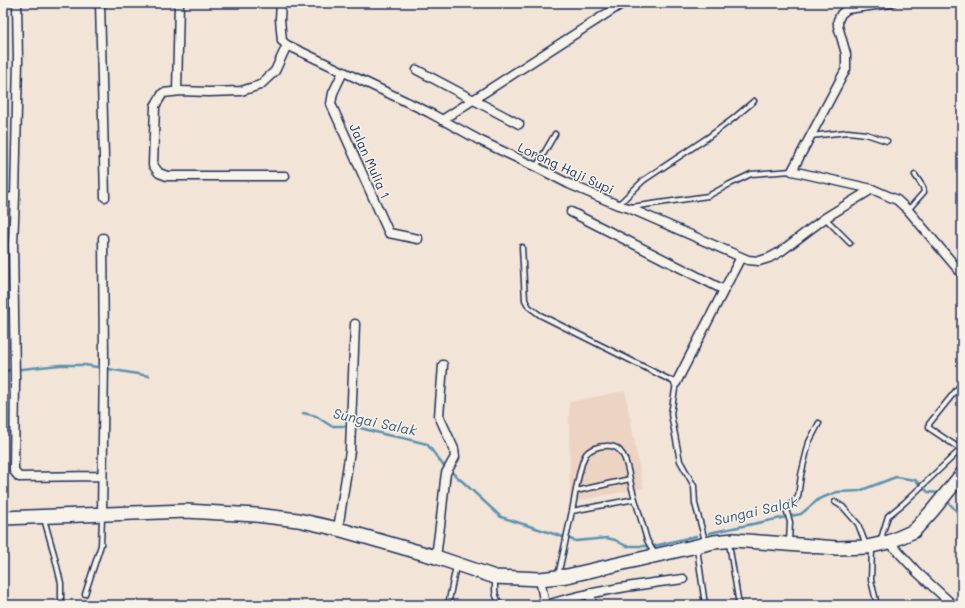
<svg xmlns="http://www.w3.org/2000/svg" width="965" height="608" viewBox="0 0 965 608" font-family="Mali,sans-serif">
<style>
.built{fill:#ecd3c2}
.lines{fill:none;stroke-linecap:round;stroke-linejoin:round}
.stream{stroke:#5d93b1;stroke-width:2.5}
.service-casing{stroke:#1b2f5e;stroke-width:7}
.minor-casing{stroke:#1b2f5e;stroke-width:11}
.primary-casing{stroke:#1b2f5e;stroke-width:16}
.service{stroke:#f7f3e8;stroke-width:4}
.minor{stroke:#f7f3e8;stroke-width:8}
.primary{stroke:#f7f3e8;stroke-width:13}
.labels{text-anchor:middle;stroke-width:3;stroke-linejoin:round;paint-order:stroke}
.street-label{font-size:13px;fill:#1b2f5e;stroke:#f7f3e8}
.water-label{font-size:14px;font-style:italic;fill:#365981;stroke:#f7f3e8}
</style>
<rect width="100%" height="100%" fill="#f2e4d7"/>
<filter id="ink" filterUnits="userSpaceOnUse"><feTurbulence type="fractalNoise" baseFrequency=".025" numOctaves="2"/><feDisplacementMap in="SourceGraphic" scale="8" xChannelSelector="R" yChannelSelector="G"/><feConvolveMatrix kernelMatrix="1 2 1 2 8 2 1 2 1" color-interpolation-filters="sRGB"/></filter>
<g filter="url(#ink)">
<path class="built" d="M625,391L643,488L570,502L569,402Z"/>
<g class="lines">
<path class="stream" d="M3,371L60,365H85L149,376
M303,413L316,416L331,426H353L387,435L403,438L427,444L443,465L462,481L501,517L576,541L607,538L615,540L626,546H654L696,536
M949,503L960,515L962,516
M709,533L801,514L819,499L837,492L859,491L896,477L915,480L928,492L938,493"/>
<defs>
<path id="service" d="M810,136L848,132L866,134L887,141
M536,167L555,134
M619,204L644,180L707,138L734,118L754,101
M631,207L708,196L730,184L751,174L792,171
M908,210L924,192L923,187L915,175
M825,218L850,243
M522,247L525,300L529,307L540,315L676,383L671,414L680,461L694,486L695,504L702,529L705,541
M962,450L929,428V424L958,388L962,386
M576,491L630,479
M835,502L843,507L858,524L866,545
M572,511C575,497 579,465 586,454C590,449 599,446 605,446C613,445 619,448 623,455C627,462 628,471 630,479C631,486 633,492 635,499
M44,519L54,554L61,583V603L58,605
M789,542L790,522L786,509L798,497L801,475L809,442L819,423
M880,542L888,516L904,503L961,449
M729,543L739,605
M697,548L705,605
M872,549L871,580L877,605
M558,576L572,511L635,499L647,540L654,553
M495,579C495,591 494,596 501,605
M85,594L101,545L102,517
M448,605L456,566"/>
<path id="minor" d="M17,3L18,61L15,197L13,244L15,379L14,471L19,477L102,476
M100,3L105,197
M281,3L280,19L282,41L287,45L428,112L479,140L536,167L569,184L618,205L629,208L748,260L759,261L769,258L780,252L825,218L872,189
M891,3L847,9L841,14L838,20V26L846,54V69L792,171L872,189L897,200L908,210L962,274
M417,70L519,124
M343,72L333,93L331,104L389,233L418,239
M177,91L179,3
M442,120L623,3
M285,176H167L159,173L153,165L155,106L163,93L181,91L209,92L241,91L260,85L275,71L287,45
M3,198L15,197
M571,212L724,290
M676,383L741,257
M102,515L104,360L103,238
M338,529L350,451L355,324
M889,542L918,573L953,605
M436,557L441,518L445,480L446,473L455,457L454,449L439,416L443,365
M540,579L545,605
M590,593L592,605
M547,605C591,591 637,585 683,579"/>
<path id="primary" d="M3,518L186,511L256,515L298,520L338,529L436,557L495,577L540,579L567,576L714,542L734,540L837,548L867,547L889,542L914,531L932,511L962,474"/>
</defs>
<use href="#service" class="service-casing"/>
<use href="#minor" class="minor-casing"/>
<use href="#primary" class="primary-casing"/>
<use href="#service" class="service"/>
<use href="#minor" class="minor"/>
<use href="#primary" class="primary"/>
</g>
</g>
<g class="labels">
<g class="street-label">
<text transform="translate(370 161) rotate(66)" y="5">Jalan Mulia 1</text>
<text transform="translate(566 168) rotate(25)" y="5">Lorong Haji Supi</text>
</g>
<g class="water-label">
<text transform="translate(375 422) rotate(12)" y="5">Sungai Salak</text>
<text transform="translate(756 511) rotate(-13)" y="5">Sungai Salak</text>
</g>
</g>
<rect width="965" height="608" fill="none" stroke="#f7f3e8" stroke-width="16"/>
<rect x="8" y="8" width="949" height="592" fill="none" stroke="#1b2f5e" stroke-width="1.5" filter="url(#ink)"/>
</svg>
